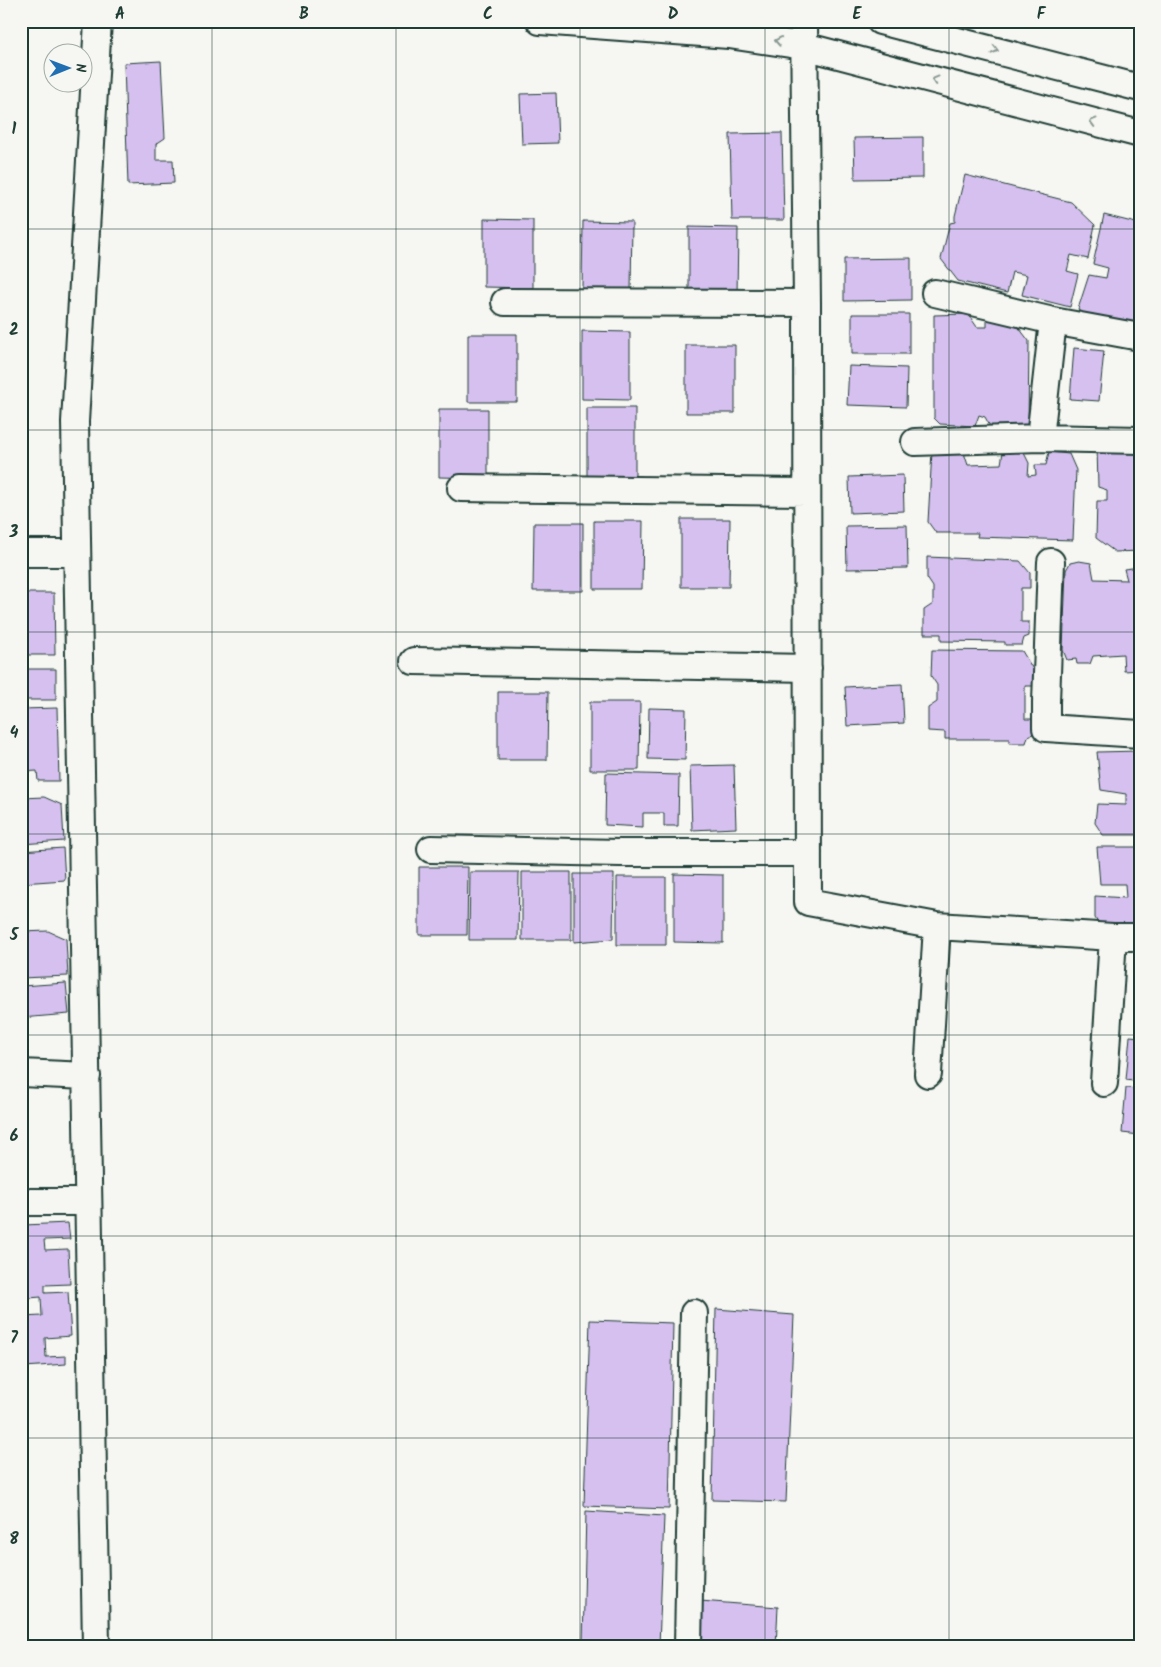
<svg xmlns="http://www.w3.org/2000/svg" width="1161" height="1667" viewBox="0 0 1161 1667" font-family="Kalam,sans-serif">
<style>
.building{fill:#d6c0f0;stroke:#1f3d34}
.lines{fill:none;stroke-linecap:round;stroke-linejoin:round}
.street-casing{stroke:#1f3d34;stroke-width:30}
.street{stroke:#f6f6f2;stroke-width:26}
.oneway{stroke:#8a9a93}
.grid{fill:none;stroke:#1f3d34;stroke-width:1;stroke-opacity:0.55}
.neatline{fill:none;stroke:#1f3d34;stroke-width:2}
.grid-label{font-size:16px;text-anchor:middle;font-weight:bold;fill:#1f3d34}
</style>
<rect width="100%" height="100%" fill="#f6f6f2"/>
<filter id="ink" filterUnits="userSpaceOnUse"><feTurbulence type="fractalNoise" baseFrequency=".02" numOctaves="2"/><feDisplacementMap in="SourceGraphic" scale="10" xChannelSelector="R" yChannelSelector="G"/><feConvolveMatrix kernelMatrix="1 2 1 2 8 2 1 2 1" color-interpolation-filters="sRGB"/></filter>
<g filter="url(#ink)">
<path class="building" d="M161,61L165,138L156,144V160H173L174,183L128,185L124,63Z
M556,93L558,143L522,144L520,94Z
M782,133L784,220H732L730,134Z
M923,137V178L855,179L854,138Z
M965,175L1071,202L1095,225L1088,259L1071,255L1067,271L1078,274L1070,307L1022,295L1027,275L1012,272L1007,293L958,281L941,259L950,223L955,222V216Z
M1104,215L1140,224V331L1093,319L1078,309L1089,275L1106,278L1108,268L1093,264Z
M484,219L533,220V288L484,287Z
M583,221L632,222L631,290L582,289Z
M689,227L738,228L737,296L689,295Z
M911,258V300L844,301V259Z
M852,314H909V354H852Z
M968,314L977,327H987V318L1013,320L1029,341L1028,429L991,428L985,417L979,415L975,426L940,424L934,418V315Z
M582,331L630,332V400L582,399Z
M468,334H517V402H468Z
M686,345H735V413H686Z
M1074,348L1104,351L1099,401L1070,399Z
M849,366L907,368L906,407L847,405Z
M587,408H635V477L587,476Z
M439,409H488V478L439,477Z
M1097,446L1140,447V551L1115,552L1096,538L1097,501H1107V490L1098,487Z
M963,450L968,465L1001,464L1003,452L1023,451L1029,463L1028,476L1036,475L1035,465H1046L1049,452L1069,454L1076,470L1073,540L977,537L978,533H936L928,522L932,451Z
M903,475L904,511L850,513L849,477Z
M681,519H730L729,587H681Z
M594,521H643L642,589H594Z
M534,523H583V591H533Z
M907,525L908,568L847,569L846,526Z
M927,557L1020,561L1030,573V588H1021V622H1029V636L1024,638L1022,645H1005V642L941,641V634H924V610L933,604V587L927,578Z
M1079,561L1091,563L1094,579L1127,580L1124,569L1140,567V670L1124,671L1123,654L1093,656L1090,664H1077L1076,659L1067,660L1063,650L1066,570L1070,563Z
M21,593H54L55,655H21Z
M932,650L1022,651L1034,671V686H1025V719H1033V734L1028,736L1026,743H1009V739H945V732L928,731V708L937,702V685L931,676Z
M21,669H56V700H21Z
M902,684L904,723L847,726L845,687Z
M498,692H548L547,760H498Z
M590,702H640L639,770H590Z
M57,708L59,781H38L37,771L21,772V709Z
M649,708L686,709L685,760L648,759Z
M1140,751V835H1103L1095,823L1097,804L1126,805V794L1101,790L1097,752Z
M734,765L736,828L692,830L690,766Z
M606,773L679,775L678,826H664V813H643V827L605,825Z
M44,797L62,805L64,841L21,844V798Z
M1097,847H1140V931H1103L1095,918V896L1126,898L1125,884H1100Z
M63,848L65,880L21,883V851Z
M419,867H468L467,935H419Z
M470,872H519L518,940H469Z
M522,872H571V940H522Z
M574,874H614L613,939L574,942Z
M674,874L723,875V943L674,942Z
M617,877H666V945H617Z
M48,931L66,939L68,976L21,978V932Z
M66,983L69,1014L21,1018V986Z
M1130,1036L1140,1037V1082L1126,1080Z
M1126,1088L1140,1089V1135L1122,1133Z
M68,1223L70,1239L44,1240L45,1250L68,1249L70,1284L45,1285V1293L68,1292L71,1336L45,1338L46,1357L66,1356V1364L25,1367L22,1317L42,1316L41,1297L29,1298L24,1225Z
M716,1309L794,1315L786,1502L712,1500Z
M590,1320L673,1323L669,1509L584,1506Z
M586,1511L664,1516L659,1646H583Z
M700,1601L778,1607L776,1646H699Z"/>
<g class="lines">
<defs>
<path id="street" d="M540,21L729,35L804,46L1140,134
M804,21L807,303L808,902L937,926L1113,937H1140
M880,21L1140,88
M935,293L1053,321L1140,337
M505,302L807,303
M1040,438L1053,321
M915,442L1040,438L1140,440
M461,488L807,492
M21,553H77
M1051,562L1046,702V728L1140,734
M414,661L808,668
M431,849L620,853H808
M21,1073L87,1076
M928,1074L937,926
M1104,1083L1113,937
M21,1202H88
M96,1646L75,422L98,21
M688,1646L694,1313"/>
</defs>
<use href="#street" class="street-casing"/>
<use href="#street" class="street"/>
</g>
<defs><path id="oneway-chevron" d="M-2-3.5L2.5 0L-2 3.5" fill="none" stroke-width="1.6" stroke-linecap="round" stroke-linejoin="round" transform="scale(1.25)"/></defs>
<g class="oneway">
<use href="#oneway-chevron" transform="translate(778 41) rotate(-170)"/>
<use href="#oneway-chevron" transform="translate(995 50) rotate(14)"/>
<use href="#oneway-chevron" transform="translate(935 80) rotate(-165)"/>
<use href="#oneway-chevron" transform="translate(1093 122) rotate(-165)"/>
</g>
</g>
<path class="grid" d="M212,21V1646M396,21V1646M580,21V1646M765,21V1646M949,21V1646M21,229H1140M21,430H1140M21,632H1140M21,834H1140M21,1035H1140M21,1236H1140M21,1438H1140"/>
<rect width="1161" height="1667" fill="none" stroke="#f6f6f2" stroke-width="55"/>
<g transform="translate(68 68) rotate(89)"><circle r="24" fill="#f6f6f2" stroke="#a0aca6"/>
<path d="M0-4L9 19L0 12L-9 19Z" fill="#1f6fb2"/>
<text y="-8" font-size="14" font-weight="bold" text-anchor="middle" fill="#1f3d34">N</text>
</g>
<rect x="28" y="28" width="1106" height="1612" class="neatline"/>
<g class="grid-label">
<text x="120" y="19">A</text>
<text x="304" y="19">B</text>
<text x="488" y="19">C</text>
<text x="673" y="19">D</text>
<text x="857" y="19">E</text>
<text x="1041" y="19">F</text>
<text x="14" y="134">1</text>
<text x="14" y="335">2</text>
<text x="14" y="537">3</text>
<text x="14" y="738">4</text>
<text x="14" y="940">5</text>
<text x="14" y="1141">6</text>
<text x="14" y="1343">7</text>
<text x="14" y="1544">8</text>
</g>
</svg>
